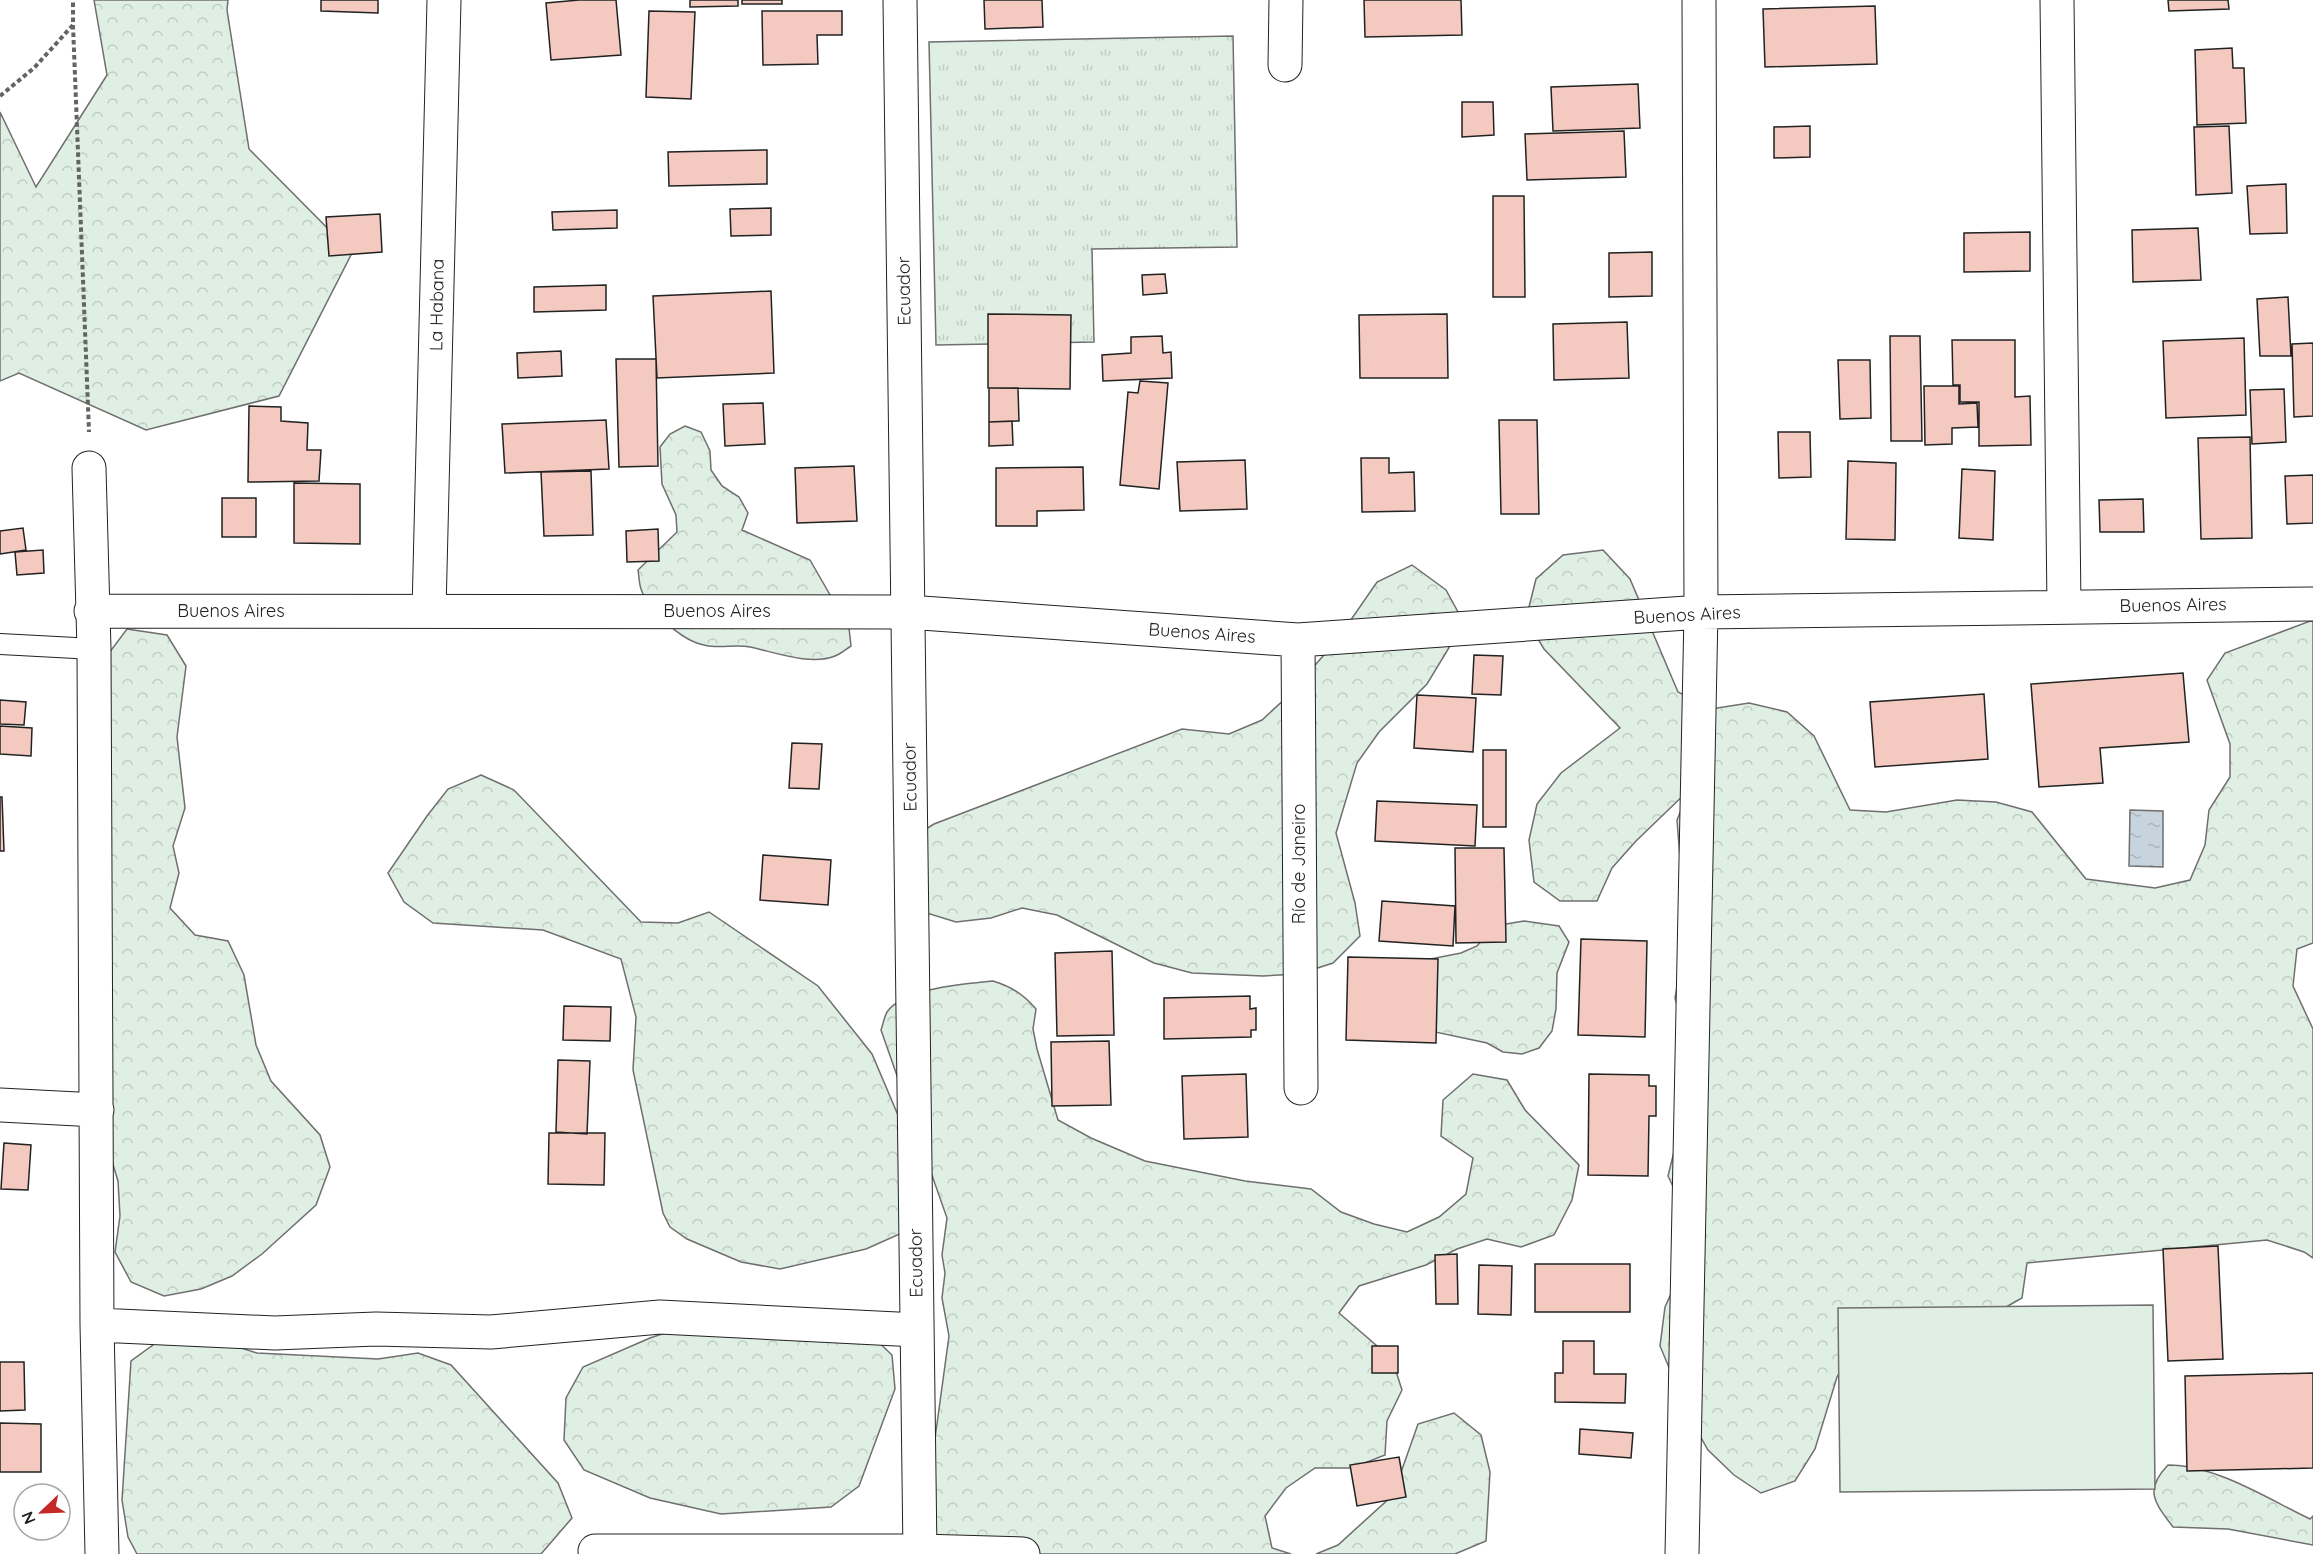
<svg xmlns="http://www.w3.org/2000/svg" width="2313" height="1554" viewBox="0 0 2313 1554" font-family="Quicksand,sans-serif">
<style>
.grass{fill:url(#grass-tufts);stroke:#6f6f6f;stroke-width:1.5}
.forest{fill:url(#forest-crowns);stroke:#6f6f6f;stroke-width:1.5}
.garden{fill:#e0efe3;stroke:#6f6f6f;stroke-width:1.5}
.water{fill:url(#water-ripples);stroke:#6f6f6f;stroke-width:1.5}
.building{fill:#f3c9c0;stroke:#222;stroke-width:1.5}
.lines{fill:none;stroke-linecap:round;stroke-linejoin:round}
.lane-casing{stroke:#222;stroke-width:22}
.street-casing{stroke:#222;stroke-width:35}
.path{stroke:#646464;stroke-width:4;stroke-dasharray:4.5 3;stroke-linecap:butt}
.lane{stroke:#fff;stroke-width:20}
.street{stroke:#fff;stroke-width:33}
.labels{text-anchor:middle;stroke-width:4.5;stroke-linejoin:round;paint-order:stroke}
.street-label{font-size:18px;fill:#222;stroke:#fff}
</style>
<defs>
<pattern id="grass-tufts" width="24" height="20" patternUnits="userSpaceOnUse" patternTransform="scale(1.5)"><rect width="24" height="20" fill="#e0efe3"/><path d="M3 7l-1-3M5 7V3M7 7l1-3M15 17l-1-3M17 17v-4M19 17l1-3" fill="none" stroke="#c0cdc2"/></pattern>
<pattern id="forest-crowns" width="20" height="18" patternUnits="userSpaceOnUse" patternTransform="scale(1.5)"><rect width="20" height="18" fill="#e0efe3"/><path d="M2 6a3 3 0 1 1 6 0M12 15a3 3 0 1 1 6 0" fill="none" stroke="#c0cdc2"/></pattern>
<pattern id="water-ripples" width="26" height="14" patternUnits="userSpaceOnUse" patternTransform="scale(1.5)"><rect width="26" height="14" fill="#c7d3dd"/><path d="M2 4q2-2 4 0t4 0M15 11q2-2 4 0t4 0" fill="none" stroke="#abb5bd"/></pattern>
</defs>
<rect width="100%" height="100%" fill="#fff"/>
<path class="grass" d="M1233,36L1237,247L1092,249L1094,342L936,345L929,42Z"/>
<path class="forest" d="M94,0H228L227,10L249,149L352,253L279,396L146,430L19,373L0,381V112L36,187L107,75Z
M685,426L701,432L710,451L711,470L722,486L739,497L748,513L742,530L810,560L849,628L851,646C846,649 841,654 835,656C811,666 774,652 750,647C735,644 719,649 704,645C682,641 648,610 641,589C639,583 639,576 638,570L677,532L676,515L662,484L660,447L670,434Z
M1603,550L1630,579L1678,692L1711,709L1749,703L1787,712L1814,736L1850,810L1886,812L1957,800L1996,802L2032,812L2086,879L2155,888L2190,880L2205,845L2209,810L2230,777V744L2207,680L2225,653L2313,620V943L2297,949L2293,986L2313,1029V1258L2304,1252L2267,1240L2027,1263L2022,1298L1992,1315L1854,1345L1837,1377L1815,1449L1795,1481L1761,1493L1734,1475L1708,1450L1691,1420L1660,1346L1665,1307L1697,1237L1668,1176L1695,1067L1675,998L1693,892L1680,858L1677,820L1690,789L1636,841L1612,868L1597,901H1560L1534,882L1529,840L1537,804L1561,773L1620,728L1544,649L1526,619L1536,579L1563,555Z
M1412,565L1446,590L1464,623L1427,684L1379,732L1357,763L1336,833L1355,903L1360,936L1333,963L1299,974L1263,976L1192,973L1154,963L1057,915L1022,908L991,918L956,922L920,911L905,842L934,824L1182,729L1229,734L1262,720L1288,696L1337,640L1377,582Z
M127,629L167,635L186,666L177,737L185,808L173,846L179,873L170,908L195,935L228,941L244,975L256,1045L271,1081L320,1135L330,1167L316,1205L262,1254L232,1276L201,1289L164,1296L131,1282L115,1252L120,1216L118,1181L85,1073L106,657Z
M481,775L514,790L641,922L678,923L709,912L818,986L872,1054L926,1181L902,1233L866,1249L780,1269L741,1262L687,1239L670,1227L663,1213L633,1070L636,1017L621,959L543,930L433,923L404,902L388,873L427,816L448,789Z
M1524,921L1559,926L1569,942L1557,973L1556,1009L1552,1031L1539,1048L1522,1054L1503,1052L1487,1043L1435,1032L1425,960L1461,953L1477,946L1490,931L1506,924Z
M993,981C1012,987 1023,994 1036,1009L1033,1029L1037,1049L1058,1120L1091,1138L1145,1161L1245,1181L1311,1189L1341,1212L1374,1224L1407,1232L1439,1217L1466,1194L1473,1158L1441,1136L1443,1100L1473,1074L1507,1080L1525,1110L1579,1165L1572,1200L1554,1235L1521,1247L1487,1239L1457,1249L1426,1265L1359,1286L1339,1313L1392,1359L1402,1390L1387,1421L1385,1455L1352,1468H1315L1286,1488L1265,1516L1272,1548L1291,1554H921L926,1504L949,1336L942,1298L945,1273L942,1255L947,1218L881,1030C883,1025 884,1017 887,1012C904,988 965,984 993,981Z
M692,1324L866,1330L892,1355L895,1389L859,1486L831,1507L721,1514L650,1498L584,1470L564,1440L566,1398L583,1367L650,1338Z
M160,1340L232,1345L257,1353L378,1359L418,1353L451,1365L558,1483L572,1518L541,1554H137L128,1537L122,1500L131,1361Z
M1454,1413L1481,1435L1490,1472L1486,1541L1455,1554H1316L1338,1545L1393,1495L1418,1424Z
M2168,1465C2216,1465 2268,1499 2310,1519L2313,1516V1545L2228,1529L2173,1527C2154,1502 2144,1490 2168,1465Z"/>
<path class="garden" d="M2153,1305L2155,1489L1840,1492L1838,1308Z"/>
<path class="water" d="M2130,810L2163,811V867L2129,866Z"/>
<path class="building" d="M321,0H378V13L321,11Z
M579,0H616L621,55L551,60L546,3Z
M690,0H738V6L690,7Z
M742,0H782V4H742Z
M984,0H1042L1043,27L985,29Z
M1364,0H1461L1462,35L1365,37Z
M2168,0H2228L2229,9L2169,11Z
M1875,6L1877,64L1765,67L1763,9Z
M649,11L695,12L691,99L646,97Z
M762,11H842V35H817L818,64L763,65Z
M2232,48L2233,68H2244L2246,123L2197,125L2195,50Z
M1638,84L1640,128L1553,131L1551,87Z
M1462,102H1493L1494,135L1462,137Z
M1810,126V157L1774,158V127Z
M2229,126L2232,193L2196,195L2194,127Z
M1624,131L1626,177L1527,180L1525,134Z
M767,150V184L669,186L668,152Z
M2286,184L2287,233L2250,234L2247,186Z
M1493,196H1524L1525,297H1493Z
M771,208V235L731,236L730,209Z
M617,210V228L553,230L552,212Z
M380,214L382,252L329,256L326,217Z
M2198,228L2201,280L2133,282L2132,230Z
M2030,232V271L1964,272V233Z
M1652,252V296L1609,297V253Z
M1165,274L1167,293L1143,295L1142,275Z
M606,285V310L534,312V287Z
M771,291L774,373L657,378L653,296Z
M2288,297L2291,356H2260L2257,299Z
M988,314L1071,315L1070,389L988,388Z
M1447,314L1448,378H1360L1359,315Z
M1627,322L1629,378L1554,380L1553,324Z
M1162,336L1163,353L1171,352L1172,378L1103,381L1102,355L1131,353V337Z
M1890,336H1920L1922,441H1891Z
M2244,338L2246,415L2166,418L2163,341Z
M1952,340H2015V397L2030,396L2031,445L1979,446V402H1960V385H1953Z
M2313,343V416L2294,417L2292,344Z
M561,351L562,376L518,378L517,353Z
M616,359H656L658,466L619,467Z
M1838,360H1870L1871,418L1840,419Z
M1140,381L1168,383L1159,489L1120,485L1128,392L1138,393Z
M1924,386H1959V404L1977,403L1978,427L1952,428V444L1925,445Z
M989,388H1018L1019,421L989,422Z
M2284,389L2286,442L2252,444L2250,390Z
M763,403L765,444L725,446L723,404Z
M249,406L281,407V421L308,423L307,450H321L319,481L248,482Z
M606,420L609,469L505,473L502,424Z
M1499,420H1537L1539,514H1501Z
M1012,421L1013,445L989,446V422Z
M1778,432H1810L1811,477L1779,478Z
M2250,437L2252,538L2201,539L2198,438Z
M1361,458H1389V473L1414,472L1415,511L1362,512Z
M1245,460L1247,509L1180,511L1177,462Z
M1848,461L1896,463L1895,540L1846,539Z
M854,466L857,521L797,523L795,468Z
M1083,467L1084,510L1037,511V526H996V468Z
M1962,469L1995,471L1993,540L1959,538Z
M591,471L593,535L544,536L541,472Z
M2313,475V523L2287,524L2285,476Z
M294,483L360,484V544L294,543Z
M222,498H256V537H222Z
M2143,499L2144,532H2100L2099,500Z
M23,528L26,550L0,554V531Z
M658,529L659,561L627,562L626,531Z
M43,550L44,573L17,575L15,552Z
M1474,655L1503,656L1501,695L1472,694Z
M2183,673L2189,742L2100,748L2103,783L2039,787L2031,684Z
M1984,694L1988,759L1875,767L1870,702Z
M1417,695L1476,698L1473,752L1414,748Z
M0,700L26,702L24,725L0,724Z
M0,726L32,728L31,756L0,754Z
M792,743L822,744L819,789L789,788Z
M1483,750H1506V827H1483Z
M0,797H2L4,851H0Z
M1377,801L1477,805L1475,846L1375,841Z
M1455,848H1504L1506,942L1456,943Z
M763,855L831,860L828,905L760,900Z
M1382,901L1455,906L1453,946L1379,941Z
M1581,939L1647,941L1645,1037L1578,1035Z
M1112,951L1114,1035L1057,1036L1055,953Z
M1348,957L1438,959L1436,1043L1346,1040Z
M1250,996V1009L1256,1008V1030H1251V1037L1164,1039V998Z
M564,1006L611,1007L610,1041L563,1040Z
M1109,1041L1111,1105L1052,1106L1051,1042Z
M558,1060L590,1061L587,1134L556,1132Z
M1246,1074L1248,1137L1184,1139L1182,1076Z
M1589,1074L1649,1075V1086H1656V1116H1649L1648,1176L1588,1175Z
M549,1133H605L604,1185L548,1184Z
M4,1143L31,1145L28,1190L1,1189Z
M2218,1246L2223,1359L2168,1361L2163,1249Z
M1457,1254L1458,1304H1436L1435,1255Z
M1535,1264H1630V1312H1535Z
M1479,1265L1512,1266L1511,1315L1478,1314Z
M1563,1341H1594V1374H1626L1625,1403L1555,1402V1373H1563Z
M1372,1346H1398V1373H1372Z
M0,1362H24L25,1410L0,1411Z
M2313,1373V1468L2187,1471L2185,1376Z
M0,1423L41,1424V1472H0Z
M1580,1429L1633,1433L1631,1458L1579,1454Z
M1399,1457L1406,1497L1357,1506L1350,1465Z"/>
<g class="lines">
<defs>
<path id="lane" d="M0,644L94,649"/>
<path id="street" d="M900,0L920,1554
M2057,0L2064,607
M1285,65L1286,0
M89,468L94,649L97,1325L102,1554
M91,611L908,612L1298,640L1701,612L2313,604
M429,611L444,0
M1298,640L1301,1088
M0,1105L97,1110
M97,1325L275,1333L376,1329L491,1332L660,1317L917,1330
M595,1551H920L1023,1554
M1682,1554L1701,612L1699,0"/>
</defs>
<use href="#lane" class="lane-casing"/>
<use href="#street" class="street-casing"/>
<path class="path" d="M73,25L89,432
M0,96L34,68L73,25V0"/>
<use href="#lane" class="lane"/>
<use href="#street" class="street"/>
</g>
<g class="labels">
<g class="street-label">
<text transform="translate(904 291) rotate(-91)" y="6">Ecuador</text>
<text transform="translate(437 305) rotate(-89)" y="6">La Habana</text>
<text transform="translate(2173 605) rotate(-1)" y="6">Buenos Aires</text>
<text x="231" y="617">Buenos Aires</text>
<text x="717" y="617">Buenos Aires</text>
<text transform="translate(1687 615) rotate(-3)" y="6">Buenos Aires</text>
<text transform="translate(1202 633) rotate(4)" y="6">Buenos Aires</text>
<text transform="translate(910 777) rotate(-91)" y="6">Ecuador</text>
<text transform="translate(1299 864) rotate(-90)" y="6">Río de Janeiro</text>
<text transform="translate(916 1263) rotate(-91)" y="6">Ecuador</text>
</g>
</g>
<g transform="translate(42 1512) rotate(247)"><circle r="28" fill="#ffffff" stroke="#a7a7a7" stroke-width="1.5"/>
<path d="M0-4.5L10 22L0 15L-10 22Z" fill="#c62828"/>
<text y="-9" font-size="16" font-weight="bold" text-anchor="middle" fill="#222222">N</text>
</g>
</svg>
